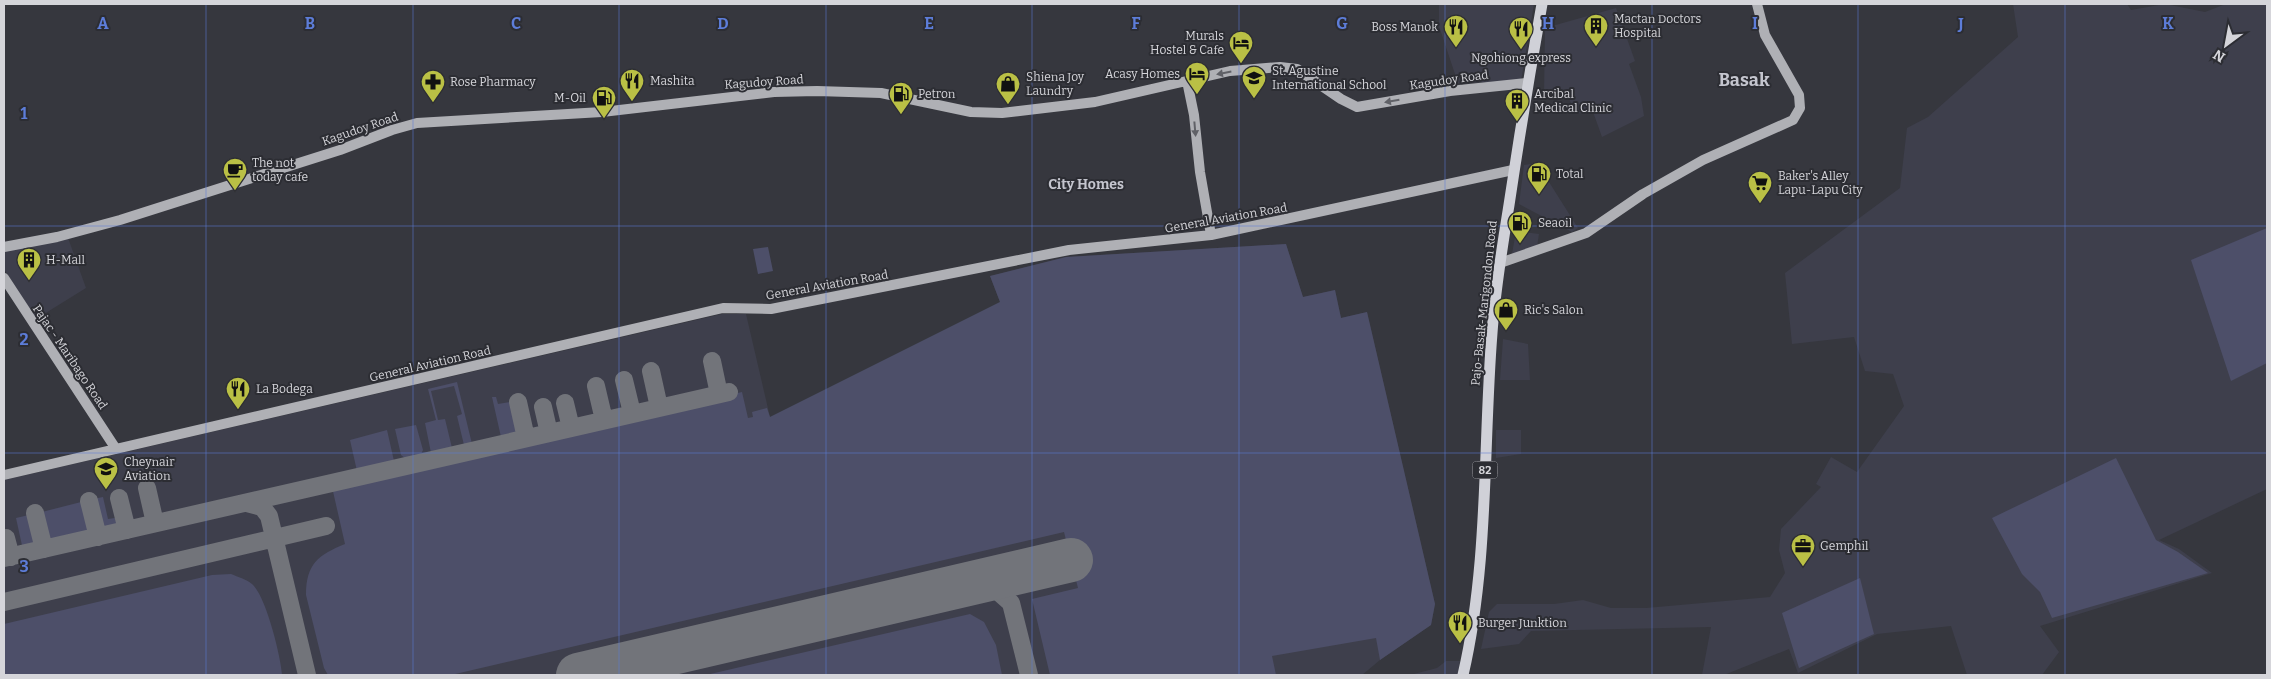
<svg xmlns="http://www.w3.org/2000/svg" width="2271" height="679" viewBox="0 0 2271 679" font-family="Bitter,serif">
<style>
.built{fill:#3e3f4c}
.green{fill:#4d4f69}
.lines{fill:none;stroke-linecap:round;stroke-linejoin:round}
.taxiway{stroke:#72747a;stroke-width:18}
.runway{stroke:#72747a;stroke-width:44}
.secondary{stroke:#afb0b5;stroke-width:10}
.primary{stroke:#d0d1d8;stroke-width:11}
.oneway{fill:#606167}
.grid{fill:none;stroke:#5d7dd9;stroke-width:1;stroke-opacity:0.55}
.labels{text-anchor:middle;stroke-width:4;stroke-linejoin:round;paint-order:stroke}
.shield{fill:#2c2d33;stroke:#a2a3a8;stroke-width:1}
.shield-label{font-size:11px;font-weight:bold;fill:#d5d5da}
.poi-label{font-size:12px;fill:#d5d5da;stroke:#2c2d33;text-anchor:start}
.street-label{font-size:12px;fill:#d5d5da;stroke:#2c2d33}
.neighbourhood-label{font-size:14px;font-weight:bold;fill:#c4c5ce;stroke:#2c2d33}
.district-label{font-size:18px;font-weight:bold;fill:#c4c5ce;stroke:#2c2d33}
.grid-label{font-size:16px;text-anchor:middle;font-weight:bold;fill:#5d7dd9;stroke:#2c2d33;stroke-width:4;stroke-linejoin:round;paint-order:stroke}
</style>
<rect width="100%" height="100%" fill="#36373e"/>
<path class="built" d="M1439,4H1534L1521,81L1458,83L1439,26Z
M2013,4H2127L2131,10L2165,4L2205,12L2226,4H2267V489L2159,540L2179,549L2212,573L2040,626L2059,652L2042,675H1967L1951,626L1877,634L1798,673L1789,649L1724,675H1702L1711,627L1531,631L1519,644L1481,649L1489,612L1497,604H1554L1583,600L1611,608H1646L1770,597L1785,573L1779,550L1781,529L1821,487L1816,484L1831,457L1857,472L1904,406L1893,374L1865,371L1854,337L1792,344L1785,273L1900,188L1907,128L1928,117L2018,37Z
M1616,8L1635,61L1629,64L1641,97L1644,116L1602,137L1592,109L1577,114L1564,90L1544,96L1545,28Z
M1537,163L1578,228L1572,232L1519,204L1524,165Z
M1516,231L1539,234L1537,247L1512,254Z
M67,235L86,288L36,319L4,269V250Z
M1286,244L1303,297L1335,290L1341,318L1367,312L1435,604L1431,625L1380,660L1362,675H4V480L722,314H746L770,417L1000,302L990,276L1066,257Z
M1503,339L1528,344L1530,380H1500Z
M1496,430H1521V454L1496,458Z
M1446,661H1460L1458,675H1410L1437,668Z"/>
<path class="green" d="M2267,228V363L2231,381L2191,260Z
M1286,244L1303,297L1335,290L1341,318L1367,312L1435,604L1431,625L1380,660L1376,638L1272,656L1276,675H1050L1032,599L1078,588L1064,532L451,675H328L324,668L306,595C306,564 318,555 345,544L332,487L742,392L748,418L753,417L752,412L767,408L770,417L1000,302L990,276L1066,257Z
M768,247L773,271L758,274L753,249Z
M457,382L472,444L464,445L457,416L462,414L454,386L431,391L438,420L445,419L452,448L431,453L425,423L436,420L428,389Z
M492,397H496L498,404L515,401L522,432L501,437Z
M416,425L423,450L420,456L406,459L401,455L395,429Z
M387,430L394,461L357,471L350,440Z
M2116,458L2156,540L2178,552L2208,573L2052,618L2040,592L2022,574L1992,518Z
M103,497L108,519L115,518L118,526L100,531L93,499Z
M85,501L93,534L52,544L46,541L38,513Z
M33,514L39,543L37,547L23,550L16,518Z
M231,574C238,577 246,579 252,584C266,596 281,657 282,675H4V624L212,575Z
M1860,578L1874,634L1799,668L1782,613Z
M970,614L984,622L996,645L1002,675H706Z"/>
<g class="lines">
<path class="taxiway" d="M712,361L719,394
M651,371L659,407
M624,380L632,413
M596,386L604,420
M518,402L526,438
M565,403L571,428
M543,407L549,433
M147,488L155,523
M119,498L127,530
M89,501L98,537
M247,503L262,507L269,516L307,675
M35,513L44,549
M6,538L11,557
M4,558L729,392
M979,581L993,587L1011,603L1029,675
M4,602L326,526"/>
<path class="runway" d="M578,675L1071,560"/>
<path class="secondary" d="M1187,81L1194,115L1200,172L1211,235
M4,247L57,237L120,220L340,150L392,130L417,123L602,112L774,92L817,91L881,93L971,112L1002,113L1095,102L1230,71L1280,67L1297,69L1341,99L1357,107L1450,91L1527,83
M1500,263L1586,233L1643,194L1703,160L1793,120L1800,108L1799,95L1765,35L1757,4
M4,278L116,449
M4,475L723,308L771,309L1069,250L1211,235L1513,170"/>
<path class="primary" d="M1463,675C1489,563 1483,447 1492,333C1495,290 1502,248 1509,205C1519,138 1530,71 1542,4"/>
</g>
<defs><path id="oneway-solid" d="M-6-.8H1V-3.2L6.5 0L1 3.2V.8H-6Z" transform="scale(1.25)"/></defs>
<g class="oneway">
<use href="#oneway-solid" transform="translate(1224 73) rotate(169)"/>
<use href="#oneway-solid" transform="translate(1392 101) rotate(170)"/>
<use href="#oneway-solid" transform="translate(1195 129) rotate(85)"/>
</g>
<path class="grid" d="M206,4V675M413,4V675M619,4V675M826,4V675M1032,4V675M1239,4V675M1445,4V675M1652,4V675M1858,4V675M2065,4V675M4,226H2267M4,453H2267"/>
<defs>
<symbol id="building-pin" viewBox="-11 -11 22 30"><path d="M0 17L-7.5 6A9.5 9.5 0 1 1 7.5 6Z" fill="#bac045" stroke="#2c2d33"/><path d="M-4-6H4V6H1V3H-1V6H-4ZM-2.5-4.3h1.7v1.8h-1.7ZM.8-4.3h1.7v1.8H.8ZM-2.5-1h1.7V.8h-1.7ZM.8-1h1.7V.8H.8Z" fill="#111"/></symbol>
<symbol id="restaurant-pin" viewBox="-11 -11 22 30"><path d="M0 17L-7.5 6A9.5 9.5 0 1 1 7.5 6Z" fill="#bac045" stroke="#2c2d33"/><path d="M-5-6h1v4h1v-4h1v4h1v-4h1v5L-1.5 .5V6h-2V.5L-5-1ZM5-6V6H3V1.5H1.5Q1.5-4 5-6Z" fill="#111"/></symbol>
<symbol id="hotel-pin" viewBox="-11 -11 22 30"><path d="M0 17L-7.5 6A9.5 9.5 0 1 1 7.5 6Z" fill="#bac045" stroke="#2c2d33"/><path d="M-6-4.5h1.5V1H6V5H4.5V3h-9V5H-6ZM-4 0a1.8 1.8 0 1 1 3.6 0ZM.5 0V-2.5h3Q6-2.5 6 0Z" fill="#111"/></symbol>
<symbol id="school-pin" viewBox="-11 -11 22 30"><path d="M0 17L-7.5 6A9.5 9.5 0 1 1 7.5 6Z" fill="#bac045" stroke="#2c2d33"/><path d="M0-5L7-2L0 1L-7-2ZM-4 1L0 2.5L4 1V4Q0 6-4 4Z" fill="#111"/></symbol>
<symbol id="pharmacy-pin" viewBox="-11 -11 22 30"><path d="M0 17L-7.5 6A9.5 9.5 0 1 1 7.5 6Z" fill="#bac045" stroke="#2c2d33"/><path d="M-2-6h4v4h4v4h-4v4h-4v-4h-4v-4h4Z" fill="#111"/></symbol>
<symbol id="shop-pin" viewBox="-11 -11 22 30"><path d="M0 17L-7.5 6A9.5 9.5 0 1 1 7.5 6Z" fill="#bac045" stroke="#2c2d33"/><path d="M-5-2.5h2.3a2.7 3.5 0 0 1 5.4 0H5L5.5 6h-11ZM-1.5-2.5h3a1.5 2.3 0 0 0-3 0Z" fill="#111"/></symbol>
<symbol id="fuel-pin" viewBox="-11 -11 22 30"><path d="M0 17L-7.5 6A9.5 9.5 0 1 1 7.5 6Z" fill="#bac045" stroke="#2c2d33"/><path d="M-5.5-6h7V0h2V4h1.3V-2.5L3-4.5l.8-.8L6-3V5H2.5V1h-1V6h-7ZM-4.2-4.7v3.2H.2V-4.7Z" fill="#111"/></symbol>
<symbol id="cafe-pin" viewBox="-11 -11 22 30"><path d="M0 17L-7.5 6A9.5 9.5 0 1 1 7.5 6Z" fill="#bac045" stroke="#2c2d33"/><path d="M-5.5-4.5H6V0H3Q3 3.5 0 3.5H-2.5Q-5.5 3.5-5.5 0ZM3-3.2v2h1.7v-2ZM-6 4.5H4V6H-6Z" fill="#111"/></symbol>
<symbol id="supermarket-pin" viewBox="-11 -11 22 30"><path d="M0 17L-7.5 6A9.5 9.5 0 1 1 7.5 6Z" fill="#bac045" stroke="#2c2d33"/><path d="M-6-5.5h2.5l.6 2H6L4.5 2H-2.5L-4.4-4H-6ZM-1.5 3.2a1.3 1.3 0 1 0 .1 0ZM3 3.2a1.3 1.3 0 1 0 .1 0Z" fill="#111"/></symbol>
<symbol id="office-pin" viewBox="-11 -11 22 30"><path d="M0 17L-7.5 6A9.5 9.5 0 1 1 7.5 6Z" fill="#bac045" stroke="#2c2d33"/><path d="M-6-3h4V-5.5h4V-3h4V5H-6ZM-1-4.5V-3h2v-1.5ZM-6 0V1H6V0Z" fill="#111"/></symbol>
</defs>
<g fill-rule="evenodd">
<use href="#building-pin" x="1582" y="12" width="28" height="38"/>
<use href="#restaurant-pin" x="1442" y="13" width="28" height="38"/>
<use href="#restaurant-pin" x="1507" y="15" width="28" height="38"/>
<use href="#hotel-pin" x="1227" y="29" width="28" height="38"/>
<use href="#hotel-pin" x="1183" y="60" width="28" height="38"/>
<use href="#school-pin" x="1240" y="64" width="28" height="38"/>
<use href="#restaurant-pin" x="618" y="67" width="28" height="38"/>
<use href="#pharmacy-pin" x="419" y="68" width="28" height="38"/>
<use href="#shop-pin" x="994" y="70" width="28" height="38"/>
<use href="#fuel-pin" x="887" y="80" width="28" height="38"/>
<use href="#fuel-pin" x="590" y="84" width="28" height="38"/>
<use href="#building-pin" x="1503" y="87" width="28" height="38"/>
<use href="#cafe-pin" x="221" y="156" width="28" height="38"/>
<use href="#fuel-pin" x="1525" y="160" width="28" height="38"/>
<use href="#supermarket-pin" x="1746" y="169" width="28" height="38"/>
<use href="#fuel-pin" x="1506" y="209" width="28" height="38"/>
<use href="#building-pin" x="15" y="246" width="28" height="38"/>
<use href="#shop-pin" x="1492" y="296" width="28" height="38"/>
<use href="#restaurant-pin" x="224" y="375" width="28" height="38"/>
<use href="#school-pin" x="92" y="455" width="28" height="38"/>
<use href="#office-pin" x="1789" y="532" width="28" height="38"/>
<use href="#restaurant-pin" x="1446" y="609" width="28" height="38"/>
</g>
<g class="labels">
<rect class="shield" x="1472.5" y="461.5" width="25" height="17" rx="4"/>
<g class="shield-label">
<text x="1485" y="474">82</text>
</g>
<g class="poi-label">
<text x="1614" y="23">Mactan Doctors<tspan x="1614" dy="14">Hospital</tspan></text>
<text x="1438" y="31" text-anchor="end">Boss Manok</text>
<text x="1224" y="40" text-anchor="end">Murals<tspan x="1224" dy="14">Hostel &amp; Cafe</tspan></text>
<text x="1521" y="62" text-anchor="middle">Ngohiong express</text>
<text x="1272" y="75">St. Agustine<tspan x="1272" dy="14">International School</tspan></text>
<text x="1180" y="78" text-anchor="end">Acasy Homes</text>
<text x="1026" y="81">Shiena Joy<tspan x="1026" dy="14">Laundry</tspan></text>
<text x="650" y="85">Mashita</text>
<text x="450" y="86">Rose Pharmacy</text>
<text x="918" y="98">Petron</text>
<text x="1534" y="98">Arcibal<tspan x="1534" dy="14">Medical Clinic</tspan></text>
<text x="586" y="102" text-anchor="end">M-Oil</text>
<text x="252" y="167">The not<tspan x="252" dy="14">today cafe</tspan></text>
<text x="1556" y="178">Total</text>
<text x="1778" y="180">Baker's Alley<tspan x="1778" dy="14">Lapu-Lapu City</tspan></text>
<text x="1538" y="227">Seaoil</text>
<text x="46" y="264">H-Mall</text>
<text x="1524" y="314">Ric's Salon</text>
<text x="256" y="393">La Bodega</text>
<text x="124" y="466">Cheynair<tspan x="124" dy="14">Aviation</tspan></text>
<text x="1820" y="550">Gemphil</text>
<text x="1478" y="627">Burger Junktion</text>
</g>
<g class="street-label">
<text transform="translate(1449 80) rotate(-8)" y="4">Kagudoy Road</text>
<text transform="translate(764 82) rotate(-4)" y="4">Kagudoy Road</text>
<text transform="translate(360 129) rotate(-19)" y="4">Kagudoy Road</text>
<text transform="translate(1226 218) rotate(-10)" y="4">General Aviation Road</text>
<text transform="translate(827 285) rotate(-10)" y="4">General Aviation Road</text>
<text transform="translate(1484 303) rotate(-84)" y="4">Pajo-Basak-Marigondon Road</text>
<text transform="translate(70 357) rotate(56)" y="4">Pajac - Maribago Road</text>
<text transform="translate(430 364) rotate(-13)" y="4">General Aviation Road</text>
</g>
<g class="neighbourhood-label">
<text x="1086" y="189">City Homes</text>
</g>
<g class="district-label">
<text x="1744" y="86">Basak</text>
</g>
</g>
<g class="grid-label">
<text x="103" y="29">A</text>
<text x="310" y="29">B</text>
<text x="516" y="29">C</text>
<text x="723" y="29">D</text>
<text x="929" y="29">E</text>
<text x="1136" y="29">F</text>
<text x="1342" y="29">G</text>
<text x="1548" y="29">H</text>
<text x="1755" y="29">I</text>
<text x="1961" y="29">J</text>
<text x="2168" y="29">K</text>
<text x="24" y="119">1</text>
<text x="24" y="345">2</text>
<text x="24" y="572">3</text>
</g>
<rect width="2271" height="679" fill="none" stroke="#d5d5da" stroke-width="10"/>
<g transform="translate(2226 45) rotate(212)" stroke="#2c2d33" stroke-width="4" paint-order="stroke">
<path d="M0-4L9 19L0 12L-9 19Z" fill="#d5d5da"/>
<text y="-8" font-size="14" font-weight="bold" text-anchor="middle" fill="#d5d5da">N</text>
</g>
</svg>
